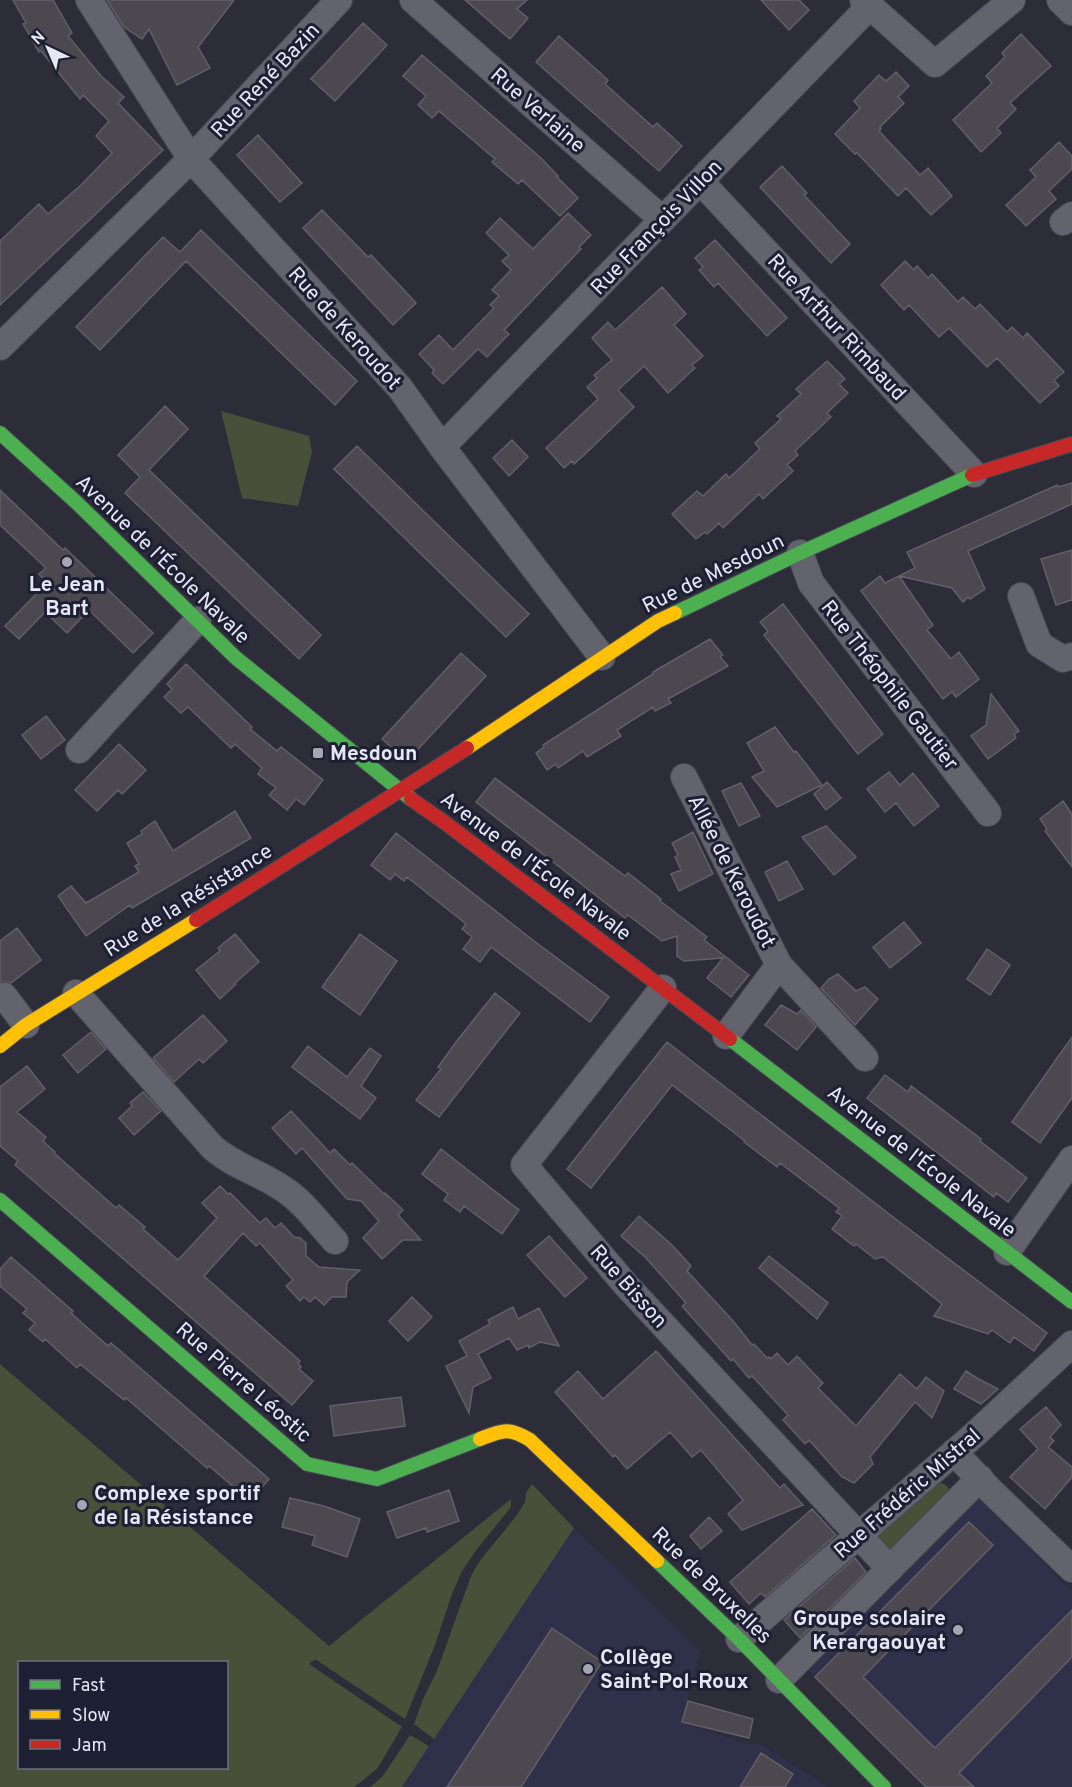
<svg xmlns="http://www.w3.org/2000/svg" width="1072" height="1787" viewBox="0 0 1072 1787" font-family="Overpass,sans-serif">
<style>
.built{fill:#2f3049}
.green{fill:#485039;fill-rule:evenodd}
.building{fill:#4c4850;stroke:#635e67;stroke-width:1.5}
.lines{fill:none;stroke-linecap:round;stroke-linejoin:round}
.street-casing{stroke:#474953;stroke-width:28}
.fast-casing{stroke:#474953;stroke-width:16}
.slow-casing{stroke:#474953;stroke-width:16}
.jam-casing{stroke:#474953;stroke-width:16}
.street{stroke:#62636d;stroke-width:26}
.fast{stroke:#4caf50;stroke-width:14}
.slow{stroke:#ffc107;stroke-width:14}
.jam{stroke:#c62828;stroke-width:14}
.poi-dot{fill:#a4a6b3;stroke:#1d1f33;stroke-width:2}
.labels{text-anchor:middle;stroke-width:6;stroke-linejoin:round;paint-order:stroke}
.street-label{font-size:21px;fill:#e5e7f5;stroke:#1d1f33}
.poi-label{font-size:21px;font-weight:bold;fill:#e5e7f5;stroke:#1d1f33;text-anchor:start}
</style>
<rect width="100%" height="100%" fill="#2c2d39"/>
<path class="built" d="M976,1496L1072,1591V1787H926L806,1669Z
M574,1528L700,1651L682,1722L744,1743L759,1744L829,1787H402Z"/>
<path class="green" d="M221,411L309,436L312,452L298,506L242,498Z
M0,1364L329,1646L511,1499V1507L477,1549L462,1571L452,1594L435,1645L405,1719L315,1659L309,1664L402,1727L377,1769L354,1787H0ZM226,1662V1768H20V1662Z
M941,1483L946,1485L950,1490L889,1551L876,1542L878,1536L921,1496Z
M532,1484L574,1528L434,1739L414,1724L423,1699L437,1671L471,1576L479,1562L517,1515L525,1502L526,1493Z
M410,1735L429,1746L402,1787H370L383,1776Z"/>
<path class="building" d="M13,0H53L72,33L68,36L101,76L124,97L118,103L163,150L0,305V241L39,204L48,214L81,185L112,153L96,136L109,121L83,95L80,99L41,51L39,52L23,24L26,23Z
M107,0H234L198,47L210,68L177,85L149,29L142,39L124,27Z
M465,0H527L517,9L528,18L510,39Z
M761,0H799L809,10L789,30Z
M363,23L387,45L335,101L311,79Z
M1021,34L1051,66L1010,103L1016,109L997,128L1001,133L981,152L953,120L992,83L986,76L1005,57L1002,53Z
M559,36L608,80L605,84L653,127L657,123L682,146L659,171L536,62Z
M422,55L541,158L558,176L557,177L578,198L560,216L522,180L518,184L492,162L495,159L447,118L439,111L432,118L418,105L426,96L403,76Z
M896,72L909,86L898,97L904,103L880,127L881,129L879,131L920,175L928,168L952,196L931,215L906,188L898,196L857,153L855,154L835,134L860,108L854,101L879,75L886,81Z
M258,135L302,183L280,202L237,155Z
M1059,142L1072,156V169L1049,191L1056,199L1026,226L1006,205L1036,177L1030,170Z
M782,166L807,193L804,195L850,244L831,263L760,187Z
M322,210L368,257L371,255L416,303L393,325L303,228Z
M568,213L591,235L579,247L581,249L504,330L509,334L487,357L478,349L443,384L432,373L434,370L419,354L439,335L453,350L494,308L490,305L499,296L492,290L511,270L502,261L509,255L486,233L500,218L533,249Z
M201,230L357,381L335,405L186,261L100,350L76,327L163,237L180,252Z
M715,240L787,318L767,336L718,283L714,287L699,270L703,267L695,258Z
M905,261L914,270L917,266L928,278L932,274L958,302L963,297L975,309L980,304L1007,332L1012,327L1023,338L1027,333L1064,372L1054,380L1059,386L1040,403L997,358L987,367L949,328L939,337L909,305L904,310L881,285Z
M662,287L686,314L674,325L703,356L692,365L695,368L668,393L644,366L618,390L634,407L584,455L574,464L572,461L564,468L546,448L598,399L587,387L597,378L594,375L612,360L592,338L608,322L615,330Z
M827,361L845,379L839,384L848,393L827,413L831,417L795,451L798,455L787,465L793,471L763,499L759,494L723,528L719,523L707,534L705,532L696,539L672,514L697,491L703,496L726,474L729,478L760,449L755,443L781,419L777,416L801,394L796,389Z
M165,406L188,429L149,470L321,635L299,659L125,493L140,477L118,455Z
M512,440L528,457L509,476L493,458Z
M357,446L529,614L506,637L334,469Z
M1072,483V504L968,551L985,589L970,599L968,597L963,602L952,588L899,576L915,568L907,552L1057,485L1058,487Z
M0,490L63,550L65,548L153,633L133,653L89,610L67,633L45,612L19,639L5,626L47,583L39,574L46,568L0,525Z
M1072,550V600L1056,605L1041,559Z
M880,576L885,583L899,576L933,625L927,630L951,659L959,652L979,679L956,697L952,692L943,699L861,591Z
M783,604L883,734L858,754L764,635L768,631L760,622Z
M710,639L723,655L720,657L728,666L668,699L671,703L655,711L653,707L617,730L621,736L587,757L583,751L558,768L556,764L547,770L536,753L544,747L543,745L653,674V672Z
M461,653L486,676L407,761L382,739Z
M186,664L252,727L250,729L277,751L281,747L323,780L304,805L296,799L287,810L269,795L276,788L258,774L262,768L235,744L231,748L188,707L181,713L164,697L172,689L167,684Z
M991,694L1019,731L1014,734L1016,738L988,759L971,736L986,725Z
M46,716L65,740L41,759L22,735Z
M775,727L794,752L796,751L822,785L777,807L752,777L764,771L747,743Z
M119,744L146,770L122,794L118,790L97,811L75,790Z
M889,772L900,785L913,773L939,806L914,826L896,803L885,812L867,789Z
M495,778L625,876L628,873L661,899L659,900L707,937L704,940L749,975L731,997L707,978L723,958L684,961L677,956V936L662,941L628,915L625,918L476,802Z
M827,782L841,798L826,810L814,794Z
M741,783L760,816L739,826L722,791Z
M1063,801L1072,814V867L1045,831L1047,829L1040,819Z
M235,811L251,838L132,908L130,905L86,936L58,896L71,886L86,903L139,872L135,866L139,864L127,843L142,834L141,831L155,821L173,851Z
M826,826L856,857L834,875L802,837Z
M693,832L713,874L679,891L671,874L681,870L675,857L678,855L672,843Z
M396,833L534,941L609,997L590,1022L491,947L480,962L463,949L472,937L462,929L466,924L407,877L404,881L395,874L390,880L371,865Z
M787,861L803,889L779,901L765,872Z
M904,922L921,943L890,968L873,947Z
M17,928L41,960L11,983L0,982V941Z
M235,934L259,962L235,983L236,984L220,999L196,970L220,951L218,948Z
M360,934L397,961L360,1015L322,987Z
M987,949L1010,965L990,995L967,979Z
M838,974L856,991L865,987L878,999L855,1025L821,988L829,979Z
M495,993L520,1013L439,1117L416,1100L441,1069L438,1067L456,1042Z
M781,1005L797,1014L801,1010L816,1027L797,1050L765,1025Z
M203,1015L227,1041L203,1063L199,1059L174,1082L153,1058Z
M91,1032L106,1049L78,1073L63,1055Z
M1072,1037V1098L1040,1143L1012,1122Z
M667,1042L893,1217L1047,1333L1034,1351L1014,1337L1010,1343L992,1330L988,1334L934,1316L942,1304L883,1257L875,1259L856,1244L854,1246L832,1229L842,1216L836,1212L839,1208L780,1163L777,1167L744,1142L745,1141L672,1085L591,1188L567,1169Z
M308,1046L347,1077L370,1048L381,1056L361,1086L376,1098L360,1119L292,1067Z
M27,1066L45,1089L17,1112L46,1137L43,1141L55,1152L54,1153L116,1208L119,1205L145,1227L143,1229L178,1260L217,1218L202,1203L220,1186L228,1194L230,1193L260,1223L266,1218L275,1228L281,1223L294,1237L300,1238L306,1243V1256L319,1267L360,1270L347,1282L346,1297H332L324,1305L315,1297L310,1302L304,1297L300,1301L286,1286L293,1280L260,1243L256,1246L243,1233L204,1276L300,1361L298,1363L301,1367L299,1369L313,1381L292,1405L15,1165L18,1161L0,1146V1087Z
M885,1075L908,1092L911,1086L981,1139L980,1141L1027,1178L1008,1202L996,1193L994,1197L867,1098Z
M143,1092L161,1111L134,1135L119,1118L132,1106L130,1103Z
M291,1111L330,1153L334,1149L350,1165L352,1163L384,1194L385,1193L403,1210L398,1215L421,1240H403L382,1259L363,1238L379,1221L361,1201L347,1199L302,1148L296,1154L272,1128Z
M441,1149L519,1210L502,1234L464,1206L460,1212L444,1200L448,1194L422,1174Z
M639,1216L672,1245L691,1266L687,1271L734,1322L752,1345L754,1344L767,1358L769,1357L771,1359L777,1353L788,1365L797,1356L823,1383L818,1388L856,1426L900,1374L917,1389L926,1377L944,1391L932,1418L915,1402L870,1457L873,1464L854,1483L842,1477L809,1440L805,1444L783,1420L788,1415L752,1376L749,1378L733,1359L731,1361L682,1306L686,1303L646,1258L621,1236Z
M549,1236L587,1278L565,1297L527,1255Z
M769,1256L828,1303L817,1319L759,1268Z
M11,1257L73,1311L71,1313L108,1346L111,1343L269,1479L250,1501L209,1466L207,1468L126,1398L124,1400L80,1364L77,1368L45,1339L43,1342L29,1330L35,1323L23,1313L27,1309L0,1286V1269Z
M412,1297L432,1317L408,1341L389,1321Z
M513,1307L518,1319L539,1308L559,1346L540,1342L529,1348L528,1345L517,1350L509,1338L478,1354L491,1378L473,1387L469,1413L446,1366L467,1356L459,1341L490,1324L488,1320Z
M656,1351L780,1488L784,1484L803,1505L742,1530L728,1514L743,1500L701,1450L692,1457L670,1432L627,1469L615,1455L613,1457L555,1392L578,1371L603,1399Z
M966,1371L977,1378L998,1389L981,1404L954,1389Z
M401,1397L405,1426L334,1436L330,1406Z
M1046,1407L1061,1425L1050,1437L1054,1441L1048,1447L1072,1467V1477L1045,1509L1010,1477L1038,1449L1020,1429Z
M449,1490L459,1521L427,1532L426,1528L397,1538L387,1512Z
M290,1498L324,1506L360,1519L347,1557L312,1545L315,1536L282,1527Z
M812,1509L836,1535L765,1597L761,1593L749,1604L730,1582Z
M709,1517L722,1531L701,1549L690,1536Z
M969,1522L993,1545L863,1677L935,1748L1072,1610V1657L959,1773L974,1787H926L815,1677Z
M855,1558L866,1572L800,1638L784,1620Z
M552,1628L602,1662L521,1787H447Z
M688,1701L753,1719L749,1738L682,1722Z
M761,1753L793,1774L785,1787H740Z"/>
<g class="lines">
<defs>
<path id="street" d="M89,0L191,159L400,388L442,447L602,657
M413,0L662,219
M863,0L935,64L1012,0
M1060,0L1072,12
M700,181L974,474
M1063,222L1072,215
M0,347L191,159L339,0
M442,447L869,7
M800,553L811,583L988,813
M1021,596L1039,644L1063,659L1072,656
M79,750L198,620
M684,777L779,965L726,1036
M779,965L865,1058
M663,988L524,1165L626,1285L890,1569
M76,993L213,1148C234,1166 260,1173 282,1188C303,1201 319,1224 335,1241
M4,996L26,1025
M1007,1252L1072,1159
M954,1452L989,1489L1072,1569
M739,1639L973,1436L1072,1344
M779,1680L980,1478"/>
<path id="fast" d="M0,433L77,503L236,658L411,799
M675,613L800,553L972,475
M730,1039L1072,1302
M0,1200L307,1464L377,1479L480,1439
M657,1561L739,1639L884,1787"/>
<path id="slow" d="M467,748L658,621L675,613
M0,1046L26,1025L196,920
M480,1439C503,1430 508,1427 530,1440L657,1561"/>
<path id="jam" d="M972,475L1072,444
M411,799L444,822L730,1039
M196,920L467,748"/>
</defs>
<use href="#street" class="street-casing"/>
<use href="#fast" class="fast-casing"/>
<use href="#slow" class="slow-casing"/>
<use href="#jam" class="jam-casing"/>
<use href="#street" class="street"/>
<use href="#fast" class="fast"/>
<use href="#slow" class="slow"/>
<use href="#jam" class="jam"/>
</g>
<g class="poi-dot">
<circle cx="67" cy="562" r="6"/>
<rect x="312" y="747" width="12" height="12" rx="3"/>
<circle cx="82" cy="1505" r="6"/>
<circle cx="958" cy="1630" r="6"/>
<circle cx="588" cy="1669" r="6"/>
</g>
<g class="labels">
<g class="street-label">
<text transform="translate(265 80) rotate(-47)" y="7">Rue René Bazin</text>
<text transform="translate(538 110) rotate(41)" y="7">Rue Verlaine</text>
<text transform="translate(656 227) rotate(-46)" y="7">Rue François Villon</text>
<text transform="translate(837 327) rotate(47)" y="7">Rue Arthur Rimbaud</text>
<text transform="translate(345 328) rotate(48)" y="7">Rue de Keroudot</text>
<text transform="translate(163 559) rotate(44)" y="7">Avenue de l'École Navale</text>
<text transform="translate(713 573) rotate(-26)" y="7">Rue de Mesdoun</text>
<text transform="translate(890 685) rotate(52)" y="7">Rue Théophile Gautier</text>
<text transform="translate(536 866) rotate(37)" y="7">Avenue de l'École Navale</text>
<text transform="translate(732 871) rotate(63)" y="7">Allée de Keroudot</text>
<text transform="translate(188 900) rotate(-32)" y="7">Rue de la Résistance</text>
<text transform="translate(922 1161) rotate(38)" y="7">Avenue de l'École Navale</text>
<text transform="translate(629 1286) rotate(48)" y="7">Rue Bisson</text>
<text transform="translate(244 1382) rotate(41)" y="7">Rue Pierre Léostic</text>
<text transform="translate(907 1493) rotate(-41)" y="7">Rue Frédéric Mistral</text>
<text transform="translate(712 1585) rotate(44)" y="7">Rue de Bruxelles</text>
</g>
<g class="poi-label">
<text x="67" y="591" text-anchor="middle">Le Jean<tspan x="67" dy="24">Bart</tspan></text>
<text x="330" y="760">Mesdoun</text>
<text x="94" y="1500">Complexe sportif<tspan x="94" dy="24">de la Résistance</tspan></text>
<text x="946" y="1625" text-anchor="end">Groupe scolaire<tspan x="946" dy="24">Kerargaouyat</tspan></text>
<text x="600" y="1664">Collège<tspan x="600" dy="24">Saint-Pol-Roux</tspan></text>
</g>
</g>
<rect x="18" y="1661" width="210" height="108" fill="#1d1f33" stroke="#6d6f81" stroke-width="1.5"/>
<rect x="30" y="1680" width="30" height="9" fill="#4caf50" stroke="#6d6f81" stroke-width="1.5"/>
<text x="72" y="1691" font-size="18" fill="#e5e7f5">Fast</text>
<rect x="30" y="1710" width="30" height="9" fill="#ffc107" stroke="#6d6f81" stroke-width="1.5"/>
<text x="72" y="1721" font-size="18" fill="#e5e7f5">Slow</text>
<rect x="30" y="1740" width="30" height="9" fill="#c62828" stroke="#6d6f81" stroke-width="1.5"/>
<text x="72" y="1751" font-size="18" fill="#e5e7f5">Jam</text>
<g transform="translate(48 48) rotate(316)" stroke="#1d1f33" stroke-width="4.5" paint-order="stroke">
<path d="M0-4.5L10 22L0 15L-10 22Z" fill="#e5e7f5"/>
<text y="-9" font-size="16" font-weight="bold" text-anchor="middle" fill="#e5e7f5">N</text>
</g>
</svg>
